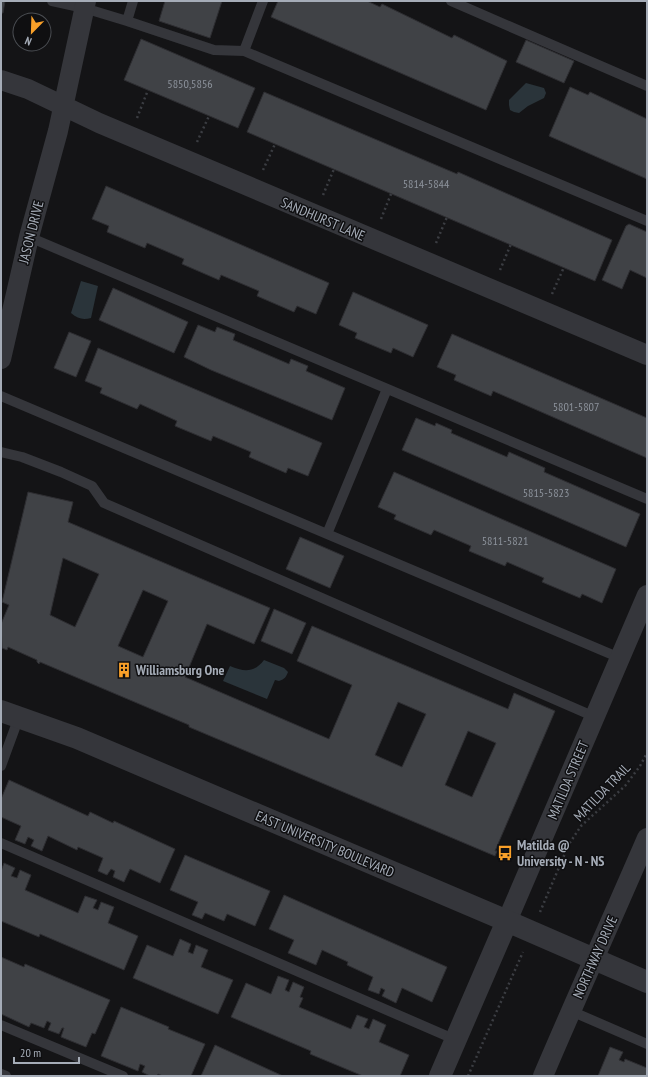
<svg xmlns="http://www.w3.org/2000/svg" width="648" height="1077" viewBox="0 0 648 1077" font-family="'PT Sans Narrow',sans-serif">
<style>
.water{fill:#2a343a}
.building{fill:#404246;stroke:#2e2e32;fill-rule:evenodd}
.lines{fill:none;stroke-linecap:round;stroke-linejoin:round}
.path{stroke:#3b3d42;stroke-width:2.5;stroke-dasharray:2 3;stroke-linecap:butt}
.service{stroke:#35363b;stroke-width:10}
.minor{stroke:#35363b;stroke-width:20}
.tertiary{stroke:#35363b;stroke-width:22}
.labels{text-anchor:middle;stroke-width:3;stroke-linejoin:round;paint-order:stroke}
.number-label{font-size:12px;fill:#8c929b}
.street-label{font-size:14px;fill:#a5acb7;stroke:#0f0f11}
.poi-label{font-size:14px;font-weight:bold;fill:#a5acb7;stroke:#0f0f11;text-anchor:start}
</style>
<rect width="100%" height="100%" fill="#141416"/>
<path class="water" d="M526,83L544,88L546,93L544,98L528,106L519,113L514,112L510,110L509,105V100Z
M81,281L98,286L91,318C83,320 78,319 71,313Z
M264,660L284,668L288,672C286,677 285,679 279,681L275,680L267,699L223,681L230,666C244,672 254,673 264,660Z"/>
<path class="building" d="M1,1H5L3,13H1Z
M165,1H222L210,38L159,21Z
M278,1H367L380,7L382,4L452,38L454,35L507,61L486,110L271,17Z
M141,39L255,88L238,128L124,80Z
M526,40L574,61L564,83L516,62Z
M570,87L588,95L590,92L647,119V179L549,136Z
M264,92L457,174L458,172L612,240L595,281L247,132Z
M106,186L329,283L316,314L297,306L294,312L257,296L259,291L221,275L219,280L182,264L184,259L147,243L145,248L107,232L109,226L92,219Z
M629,224L647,232V278L630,270L622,289L602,280L626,226Z
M113,288L188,322L174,353L99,320Z
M353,292L428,325L413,357L393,348L391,353L355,338L357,333L339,325Z
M198,325L215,332L217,327L235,334L233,340L289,364L291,359L308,366L306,371L345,388L332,420L211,370L184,357Z
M69,332L91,341L76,377L54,368Z
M452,334L647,418V458L493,391L491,396L454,380L456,375L437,367Z
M98,348L322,443L308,476L288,468L286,473L249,457L251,452L213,436L211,441L175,426L177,421L140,404L137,409L100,393L102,388L85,381Z
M416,418L435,426L436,423L452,430L451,433L507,457L509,452L545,468L544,472L640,514L626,547L402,450Z
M394,472L616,569L602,603L582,594L580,598L542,582L544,578L507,562L505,566L469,551L471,546L434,530L431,535L394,519L396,515L378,507Z
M28,492L73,502L68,522L270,608L254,644L207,624L185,677L329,739L352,685L297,661L312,626L508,709L514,693L555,711L495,851H497L495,856L189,727V725L40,662L39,664L37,662V660L8,647L7,650L2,648L1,624L9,605L2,602ZM63,558L99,574L75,627L50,615ZM143,590L168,601L143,657L118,646ZM398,702L426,714L402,767L375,755ZM468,731L496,743L472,797L445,785Z
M300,537L344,556L330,588L286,569Z
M274,609L306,623L292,654L261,641Z
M9,780L88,816L90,812L113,823L114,821L175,849L160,883L130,869L124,882L113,877L115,871L111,869L107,875L98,871L103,858L78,847L77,850L48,836L42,851L31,846L34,840L28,837L25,844L15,840L21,826L1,817V799Z
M185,855L270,891L255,926L227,914L224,921L205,913L202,919L192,915L198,902L170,890Z
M4,863L15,868L11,876L17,878L20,870L31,875L25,890L78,913L85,896L97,900L93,908L98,910L101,902L114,907L108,923L138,936L124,970L40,934L39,937L1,921V871Z
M284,895L447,967L432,1002L402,988L396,1003L382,996L385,990L381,988L379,994L368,990L373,977L347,965L348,962L322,950L316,965L288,953L294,940L269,929Z
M180,939L191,944L188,952L193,954L196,945L208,950L201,967L233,980L218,1014L133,978L147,945L173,956Z
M1,957L24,967L25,964L110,1000L95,1034L92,1033L86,1047L61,1037L64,1028H62L59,1034L48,1030L51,1023L47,1021L44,1028L31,1023L29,1027L1,1014Z
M278,976L289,980L285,990L289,992L293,982L304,987L300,997L303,998L299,1007L351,1029L357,1015L368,1019L364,1027L369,1029L373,1019L386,1025L379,1042L409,1055L400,1076H363L310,1054L311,1051L231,1017L246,983L271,994Z
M121,1007L169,1027L168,1029L205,1044L191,1076H163L158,1074L157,1076H150L142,1072L145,1066L140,1064L138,1071L101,1056Z
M215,1045L283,1076H201Z
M610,1047L623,1052L619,1060L624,1062L625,1059L647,1068V1076H598Z"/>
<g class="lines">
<path class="path" d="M137,118L148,90
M197,142L209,116
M263,170L275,144
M323,195L334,169
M381,219L391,194
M436,243L447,217
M500,270L511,244
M552,294L564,267
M540,912L569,844L581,826L625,786L640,766L647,753
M468,1076L523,952"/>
<path class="service" d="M52,1L84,8L127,21
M133,1L127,21L214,50L244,51L647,221
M451,1L647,86
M244,51L263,1
M29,237L647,499
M1,396L620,658
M1,452L22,457L61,472L92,486L104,503L595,717
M327,534L387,389
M1,766L19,717
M1,843L456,1040
M571,1011L647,1044
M1,1025L123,1076
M1,1074L6,1076"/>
<path class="minor" d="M1,80L28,89L99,123L647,355
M1,359L29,237L58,131L86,1
M507,921L647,595
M543,1076C577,996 613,917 647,838"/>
<path class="tertiary" d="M1,711L77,738L507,921L647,982
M440,1076L507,921"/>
</g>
<defs>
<symbol id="building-bare" viewBox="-9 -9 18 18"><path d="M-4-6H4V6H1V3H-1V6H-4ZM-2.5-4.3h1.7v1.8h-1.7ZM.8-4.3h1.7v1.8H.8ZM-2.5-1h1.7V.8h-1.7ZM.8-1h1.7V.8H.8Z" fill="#f9a029" stroke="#0f0f11" stroke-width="2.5" paint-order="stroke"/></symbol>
<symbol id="bus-bare" viewBox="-9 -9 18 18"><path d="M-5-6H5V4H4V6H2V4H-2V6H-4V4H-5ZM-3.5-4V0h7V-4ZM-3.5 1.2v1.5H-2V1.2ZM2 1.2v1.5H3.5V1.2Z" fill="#f9a029" stroke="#0f0f11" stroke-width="2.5" paint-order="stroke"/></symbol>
</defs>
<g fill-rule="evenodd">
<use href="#building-bare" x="113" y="659" width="22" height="22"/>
<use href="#bus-bare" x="494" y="842" width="22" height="22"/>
</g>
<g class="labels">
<g class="number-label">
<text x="190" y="88">5850,5856</text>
<text x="426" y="188">5814-5844</text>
<text x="576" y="411">5801-5807</text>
<text x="546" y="497">5815-5823</text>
<text x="505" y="545">5811-5821</text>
</g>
<g class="street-label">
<text transform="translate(323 219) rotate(23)" y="5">SANDHURST LANE</text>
<text transform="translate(31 232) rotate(-76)" y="5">JASON DRIVE</text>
<text transform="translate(568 780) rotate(-67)" y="5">MATILDA STREET</text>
<text transform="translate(602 792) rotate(-46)" y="5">MATILDA TRAIL</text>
<text transform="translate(325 844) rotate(23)" y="5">EAST UNIVERSITY BOULEVARD</text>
<text transform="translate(595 957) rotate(-66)" y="5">NORTHWAY DRIVE</text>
</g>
<g class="poi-label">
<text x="136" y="675">Williamsburg One</text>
<text x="517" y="850">Matilda @<tspan x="517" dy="16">University - N - NS</tspan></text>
</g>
</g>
<rect width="648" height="1077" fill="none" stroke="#a5acb7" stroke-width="4"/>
<g transform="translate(32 32) rotate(203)"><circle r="19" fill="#0f0f11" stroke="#4b4e53"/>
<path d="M0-3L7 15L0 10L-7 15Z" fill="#f9a029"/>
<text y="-6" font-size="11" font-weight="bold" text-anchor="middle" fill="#a5acb7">N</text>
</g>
<path d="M14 1057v6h65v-6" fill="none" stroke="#a5acb7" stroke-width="2"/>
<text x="20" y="1057" font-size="12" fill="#a5acb7" stroke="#0f0f11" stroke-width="3" paint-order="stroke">20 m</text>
</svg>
